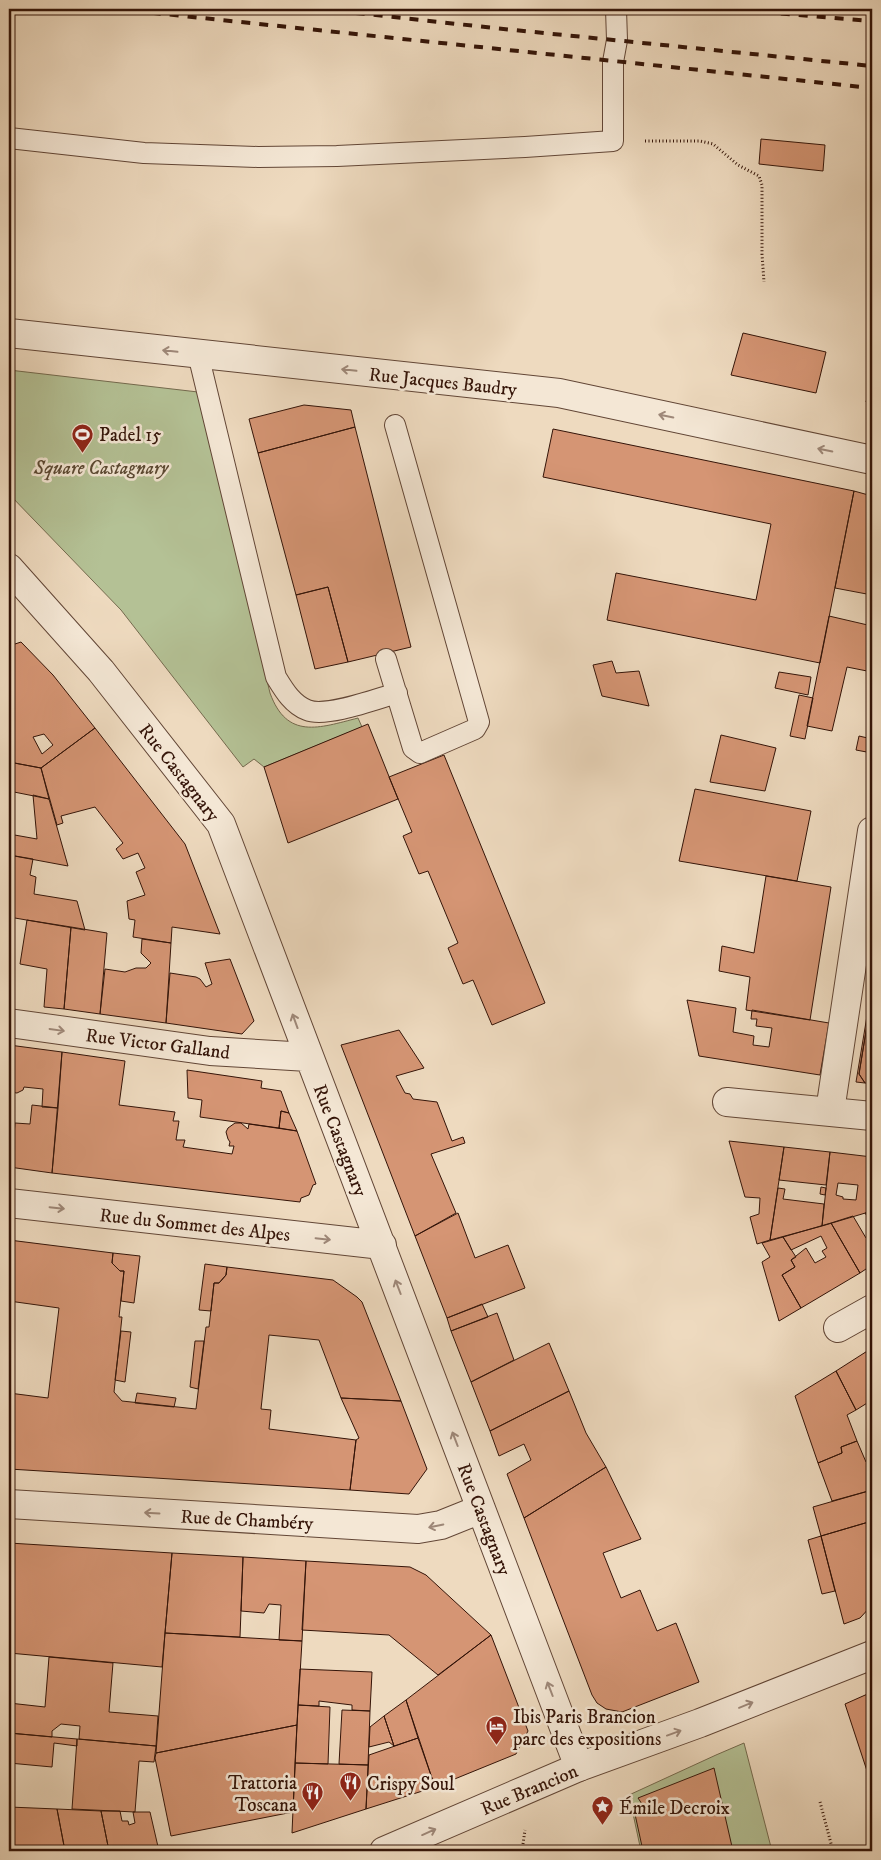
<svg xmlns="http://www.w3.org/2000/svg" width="881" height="1860" viewBox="0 0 881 1860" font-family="'IM FELL DW Pica',serif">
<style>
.green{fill:#b4c195;stroke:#746a4e}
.building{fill:#d59574;stroke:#341408;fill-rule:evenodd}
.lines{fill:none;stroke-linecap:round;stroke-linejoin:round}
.service-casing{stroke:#624636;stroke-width:22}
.pedestrian-casing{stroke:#624636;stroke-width:30}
.minor-casing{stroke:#624636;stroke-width:30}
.tertiary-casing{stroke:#624636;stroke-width:30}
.path{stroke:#341408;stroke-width:3;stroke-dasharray:1 2.5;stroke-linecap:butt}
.service{stroke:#f4e7d5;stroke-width:20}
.pedestrian{stroke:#f4e7d5;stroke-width:28}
.minor{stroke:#f4e7d5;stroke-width:28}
.tertiary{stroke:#f4e7d5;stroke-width:28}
.rail{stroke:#341408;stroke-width:4;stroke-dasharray:9 9;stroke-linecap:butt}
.oneway{stroke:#9e8879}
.labels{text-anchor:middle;stroke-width:5;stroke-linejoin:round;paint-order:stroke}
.street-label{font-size:19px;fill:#341408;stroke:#f4e7d5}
.poi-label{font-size:19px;fill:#341408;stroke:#f4e7d5;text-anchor:start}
.park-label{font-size:19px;font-style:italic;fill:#5a4832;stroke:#f4e7d5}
</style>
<rect width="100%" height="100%" fill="#eedabf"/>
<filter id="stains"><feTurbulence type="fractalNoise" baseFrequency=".004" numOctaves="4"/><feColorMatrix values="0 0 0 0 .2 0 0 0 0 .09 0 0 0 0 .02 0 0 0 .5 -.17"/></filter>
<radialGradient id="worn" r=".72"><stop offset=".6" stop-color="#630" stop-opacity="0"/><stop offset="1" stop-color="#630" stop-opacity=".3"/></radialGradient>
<path class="green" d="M9,370L198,392L270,693C287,740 319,728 358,718L362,727L264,767L254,759L243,767L121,610L9,494Z
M744,1743L772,1851H641L629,1795L716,1755Z"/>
<path class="building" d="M761,139L825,145L823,171L759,164Z
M743,333L826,352L816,393L731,375Z
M872,379V404L866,402Z
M304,405L351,410L355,427L258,453L249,419Z
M355,427L411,647L348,662L328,587L296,595L258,453Z
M553,429L854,491L820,663L607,620L616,573L756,600L771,524L543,477Z
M854,491L872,496V595L835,588Z
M328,587L348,662L315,669L296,595Z
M829,616L872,626V672L847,667L832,731L807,726Z
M21,642L53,675L95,728L41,768L9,762V646ZM44,734L53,745L42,754L33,737Z
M612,661L616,673L639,671L649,706L602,696L593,665Z
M779,672L811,677L808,695L775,688Z
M799,695L813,698L805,739L790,736Z
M368,724L398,799L288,843L264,767Z
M95,728L185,844L220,934L172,927L171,943L133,937L135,920L129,919L127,901L145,895L136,872L145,868L138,853L123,859L116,849L123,843L95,807L61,816L63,823L57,825L41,768Z
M721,735L776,748L765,791L710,782Z
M859,736L872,739V753L856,750Z
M444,755L545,1003L492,1025L473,980L463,984L448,948L458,943L428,871L419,874L403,836L412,832L389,777Z
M9,762L41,768L49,799L9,791Z
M695,789L811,811L797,881L679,861Z
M33,795L49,799L68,866L9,855V834L37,839Z
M9,855L33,859L30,875L36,877L34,894L77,901L85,930L9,917Z
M766,876L831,887L810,1020L746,1010L750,977L719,971L722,946L754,953Z
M27,920L71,927L64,1009L44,1007L47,969L20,964Z
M71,927L107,933L100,1014L64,1009Z
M869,930H872V961L864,959Z
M142,939L171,943L166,1023L100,1014L105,969L125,972L136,968H146L151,963L141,953Z
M230,959L254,1021L242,1034L166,1023L170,973L196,977L200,979L206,987L212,984L205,963Z
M872,986V995L859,1074L865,1083L856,1082Z
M872,995V1084L865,1083L859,1074Z
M687,1000L736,1008L733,1032L754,1036L753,1045L769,1047L772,1028L756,1026L757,1019H751L752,1010L829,1023L820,1075L699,1056Z
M399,1030L424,1068L396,1076L405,1093L410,1094L413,1099L437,1102L452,1141L463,1137L465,1143L431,1154L456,1213L415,1236L341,1045Z
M9,1045L62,1052L58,1108L42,1107L43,1089L24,1087L23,1090L17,1093L9,1092Z
M62,1052L125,1061L119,1105L175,1112L173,1121H179L176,1140H185L183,1147L232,1154L234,1146H229L230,1142L228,1139L226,1132L228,1128L235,1123H241L248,1129L249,1124L297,1131L316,1184L313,1185L309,1195L301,1198L300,1202L52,1173Z
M187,1070L262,1081L261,1088L281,1091L289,1113L281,1111L279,1128L200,1117L202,1100L188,1098Z
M32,1105L58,1108L52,1173L9,1167V1134L14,1135L15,1123L30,1124Z
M281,1111L289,1113L297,1131L279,1128Z
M729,1141L784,1147L770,1240L757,1244L750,1217L759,1214L760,1198L745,1197Z
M784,1147L830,1152L826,1185L779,1180Z
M830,1152L872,1157V1211L822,1226ZM838,1183L858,1185L856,1200L843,1199V1197L836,1195Z
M821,1187L826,1188L825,1195L820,1194Z
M778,1188L785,1189L783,1199L824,1204L822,1226L770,1240Z
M872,1211V1224L865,1213Z
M458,1213L475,1258L508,1245L525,1288L447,1318L415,1236Z
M853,1216L866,1238L872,1234V1265L860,1273L831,1223Z
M831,1223L860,1273L801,1308L782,1275L795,1267L791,1260L806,1248L815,1263L826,1257L822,1251L827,1248L821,1236L791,1250L783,1237Z
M783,1237L796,1257L791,1260L795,1267L782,1275L801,1308L779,1321L762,1262L770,1257L762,1243Z
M9,1240L113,1253L112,1263L120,1271H124L119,1317H122L114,1392L122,1401L196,1409L206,1327H209L214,1283H219L226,1275L227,1267L333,1280L357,1297L362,1302L401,1401L341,1398L319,1340L269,1335L261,1409L271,1410L269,1429L356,1440L350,1490L9,1469V1393L48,1398L59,1308L9,1301Z
M113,1253L140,1256L134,1303L121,1301L124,1271H120L112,1263Z
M205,1264L227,1267L226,1275L219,1283H214L211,1311L199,1310Z
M482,1304L488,1317L451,1331L447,1318Z
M497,1313L514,1360L471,1382L451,1331Z
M121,1331L131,1332L125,1382L115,1380Z
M195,1341H204L198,1389L190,1387Z
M549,1343L569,1391L490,1431L471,1382Z
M872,1348V1400L856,1410L836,1371Z
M836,1371L856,1410L847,1415L857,1441L841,1447L842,1453L818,1463L795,1396Z
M569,1391L586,1433L606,1467L524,1518L507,1474L531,1460L524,1444L499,1456L490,1431Z
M137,1393L176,1398L174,1407L135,1403Z
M341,1398L401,1401L427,1469L409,1494L350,1490L356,1440L359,1438Z
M857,1441L866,1462L871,1460L872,1455V1490L832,1501L818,1463L842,1453L841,1447Z
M606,1467L641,1539L603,1553L621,1598L640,1590L657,1631L676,1623L699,1682L622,1712L606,1709L597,1703L592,1695L524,1518Z
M872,1490V1521L821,1536L813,1507Z
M872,1521V1605L860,1618L844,1624L821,1536Z
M821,1536L835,1591L822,1594L808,1540Z
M9,1543L172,1553L162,1667L9,1653Z
M172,1553L243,1557L240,1637L165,1633Z
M243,1557L306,1561L302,1641L279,1640L281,1605L269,1604L264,1613L241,1611Z
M306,1561L410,1567L426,1575L491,1635L438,1675L389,1635L302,1630Z
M165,1633L302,1641L297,1725L156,1753Z
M491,1635L528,1731L516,1754L435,1787L406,1700Z
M49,1657L113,1663L109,1712L158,1716L156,1746L79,1739L80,1726L61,1724L52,1731V1737L9,1733V1703L45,1707Z
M300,1669L372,1672L370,1711L352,1710V1705L319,1701V1706L298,1705Z
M872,1692V1780H870L845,1704Z
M406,1700L418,1738L394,1746L384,1716Z
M298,1705L330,1707L328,1764L295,1763Z
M342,1710L370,1711L368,1765L339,1764Z
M384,1716L394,1746L389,1742L369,1747L370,1727Z
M297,1725L293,1812L171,1836L155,1758L156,1753Z
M9,1733L77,1739V1746L54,1743L52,1767L9,1763Z
M418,1738L435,1787L366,1809L369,1755Z
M77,1739L156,1746L154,1762L139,1761L135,1812L72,1809Z
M295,1763L368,1765L366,1809L292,1833Z
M714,1768L733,1851H643L633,1805L642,1804L638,1798Z
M9,1807L57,1809L65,1851H9Z
M57,1809L101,1811L109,1851H65Z
M101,1811H120L122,1821H128L129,1825L135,1823L133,1812H150L159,1851H109Z"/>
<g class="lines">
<defs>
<path id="service" d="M9,138L144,153L258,157L337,156L525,147L613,141V62L617,40L616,9
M198,354L276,677C284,690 292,704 307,710C326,718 376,699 397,693
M386,659L413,748L420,753L475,729L479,722L395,425"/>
<path id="pedestrian" d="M830,1111L872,831"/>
<path id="minor" d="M9,568L101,671L221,824L579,1767
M9,1023L210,1051L308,1057
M727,1102L872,1116
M9,1203L382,1245
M838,1328L872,1309
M9,1504L418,1529L441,1525L481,1509"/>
<path id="tertiary" d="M9,333L559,393L872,460
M384,1851L579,1767L700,1723L872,1655"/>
</defs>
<use href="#service" class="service-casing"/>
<use href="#pedestrian" class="pedestrian-casing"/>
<use href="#minor" class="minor-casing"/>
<use href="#tertiary" class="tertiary-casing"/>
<path class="path" d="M645,141H700L713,144L738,165L759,176L762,185V254L764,282
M820,1802L833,1851
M522,1851L525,1830"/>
<use href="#service" class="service"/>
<use href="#pedestrian" class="pedestrian"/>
<use href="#minor" class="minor"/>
<use href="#tertiary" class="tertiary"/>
<path class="rail" d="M116,9L872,88
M320,9L494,28L872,66
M727,9L872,21"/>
</g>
<defs><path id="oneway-shaft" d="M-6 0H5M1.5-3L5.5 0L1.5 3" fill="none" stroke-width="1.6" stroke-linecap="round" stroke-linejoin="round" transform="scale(1.25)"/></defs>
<g class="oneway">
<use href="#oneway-shaft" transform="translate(170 351) rotate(-174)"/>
<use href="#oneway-shaft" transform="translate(349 370) rotate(-174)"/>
<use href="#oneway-shaft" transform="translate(666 416) rotate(-168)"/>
<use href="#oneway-shaft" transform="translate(825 450) rotate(-168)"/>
<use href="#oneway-shaft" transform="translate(295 1021) rotate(-110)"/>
<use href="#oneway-shaft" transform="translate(57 1030) rotate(8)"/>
<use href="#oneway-shaft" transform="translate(57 1208) rotate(6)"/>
<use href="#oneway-shaft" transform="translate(323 1239) rotate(6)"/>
<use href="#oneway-shaft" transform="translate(398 1287) rotate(-111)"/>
<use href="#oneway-shaft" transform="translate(455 1439) rotate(-111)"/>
<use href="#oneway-shaft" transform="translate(152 1513) rotate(-177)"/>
<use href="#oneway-shaft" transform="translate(436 1526) rotate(168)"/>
<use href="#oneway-shaft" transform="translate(550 1689) rotate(-111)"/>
<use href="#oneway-shaft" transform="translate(746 1705) rotate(-22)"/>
<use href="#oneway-shaft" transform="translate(674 1733) rotate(-20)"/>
<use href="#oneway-shaft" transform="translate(429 1832) rotate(-24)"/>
</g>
<defs>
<symbol id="stadium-pin" viewBox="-11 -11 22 30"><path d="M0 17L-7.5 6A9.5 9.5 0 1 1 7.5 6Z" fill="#8f2418" stroke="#f4e7d5"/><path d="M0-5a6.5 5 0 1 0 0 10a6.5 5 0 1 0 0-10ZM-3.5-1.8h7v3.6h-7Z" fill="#fff"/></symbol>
<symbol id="hotel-pin" viewBox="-11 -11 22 30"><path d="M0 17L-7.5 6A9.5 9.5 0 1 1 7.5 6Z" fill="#8f2418" stroke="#f4e7d5"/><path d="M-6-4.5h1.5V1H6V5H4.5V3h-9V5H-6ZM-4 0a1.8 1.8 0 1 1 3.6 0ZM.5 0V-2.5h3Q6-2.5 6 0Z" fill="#fff"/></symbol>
<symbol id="restaurant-pin" viewBox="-11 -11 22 30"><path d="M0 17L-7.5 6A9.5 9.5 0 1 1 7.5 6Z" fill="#8f2418" stroke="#f4e7d5"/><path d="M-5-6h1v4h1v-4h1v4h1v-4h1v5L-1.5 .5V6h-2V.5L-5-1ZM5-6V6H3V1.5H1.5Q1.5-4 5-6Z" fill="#fff"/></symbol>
<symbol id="sight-pin" viewBox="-11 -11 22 30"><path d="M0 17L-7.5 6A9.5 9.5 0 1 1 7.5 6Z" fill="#8f2418" stroke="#f4e7d5"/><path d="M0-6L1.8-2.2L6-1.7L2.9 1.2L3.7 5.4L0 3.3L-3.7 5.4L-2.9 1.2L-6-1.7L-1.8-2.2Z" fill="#fff"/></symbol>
</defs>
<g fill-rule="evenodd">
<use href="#stadium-pin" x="70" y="422" width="25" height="34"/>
<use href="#hotel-pin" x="484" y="1714" width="25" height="34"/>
<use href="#restaurant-pin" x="338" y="1770" width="25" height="34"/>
<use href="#restaurant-pin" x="300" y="1780" width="25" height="34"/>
<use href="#sight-pin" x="590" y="1794" width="25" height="34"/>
</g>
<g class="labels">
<g class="street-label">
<text transform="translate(443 381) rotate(6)" y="7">Rue Jacques Baudry</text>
<text transform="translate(180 772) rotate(52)" y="7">Rue Castagnary</text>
<text transform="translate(158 1043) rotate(7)" y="7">Rue Victor Galland</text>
<text transform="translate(341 1140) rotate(69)" y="7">Rue Castagnary</text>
<text transform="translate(195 1224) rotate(6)" y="7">Rue du Sommet des Alpes</text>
<text transform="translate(247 1519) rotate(3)" y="7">Rue de Chambéry</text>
<text transform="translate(485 1519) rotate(69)" y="7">Rue Castagnary</text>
<text transform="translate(529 1789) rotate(-23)" y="7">Rue Brancion</text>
</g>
<g class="poi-label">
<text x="99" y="441">Padel 15</text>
<text x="513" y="1723">Ibis Paris Brancion<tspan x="513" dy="22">parc des expositions</tspan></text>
<text x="297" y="1789" text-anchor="end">Trattoria<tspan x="297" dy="22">Toscana</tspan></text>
<text x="367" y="1790">Crispy Soul</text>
<text x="619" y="1814">Émile Decroix</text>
</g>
<g class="park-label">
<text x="101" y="474">Square Castagnary</text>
</g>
</g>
<rect width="881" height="1860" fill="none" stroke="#eedabf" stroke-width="30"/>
<rect x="10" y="10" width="861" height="1840" fill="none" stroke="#341408" stroke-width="2.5"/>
<rect x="15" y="15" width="851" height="1830" fill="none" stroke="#341408"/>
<rect width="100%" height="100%" filter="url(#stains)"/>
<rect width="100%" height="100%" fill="url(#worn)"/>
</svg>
